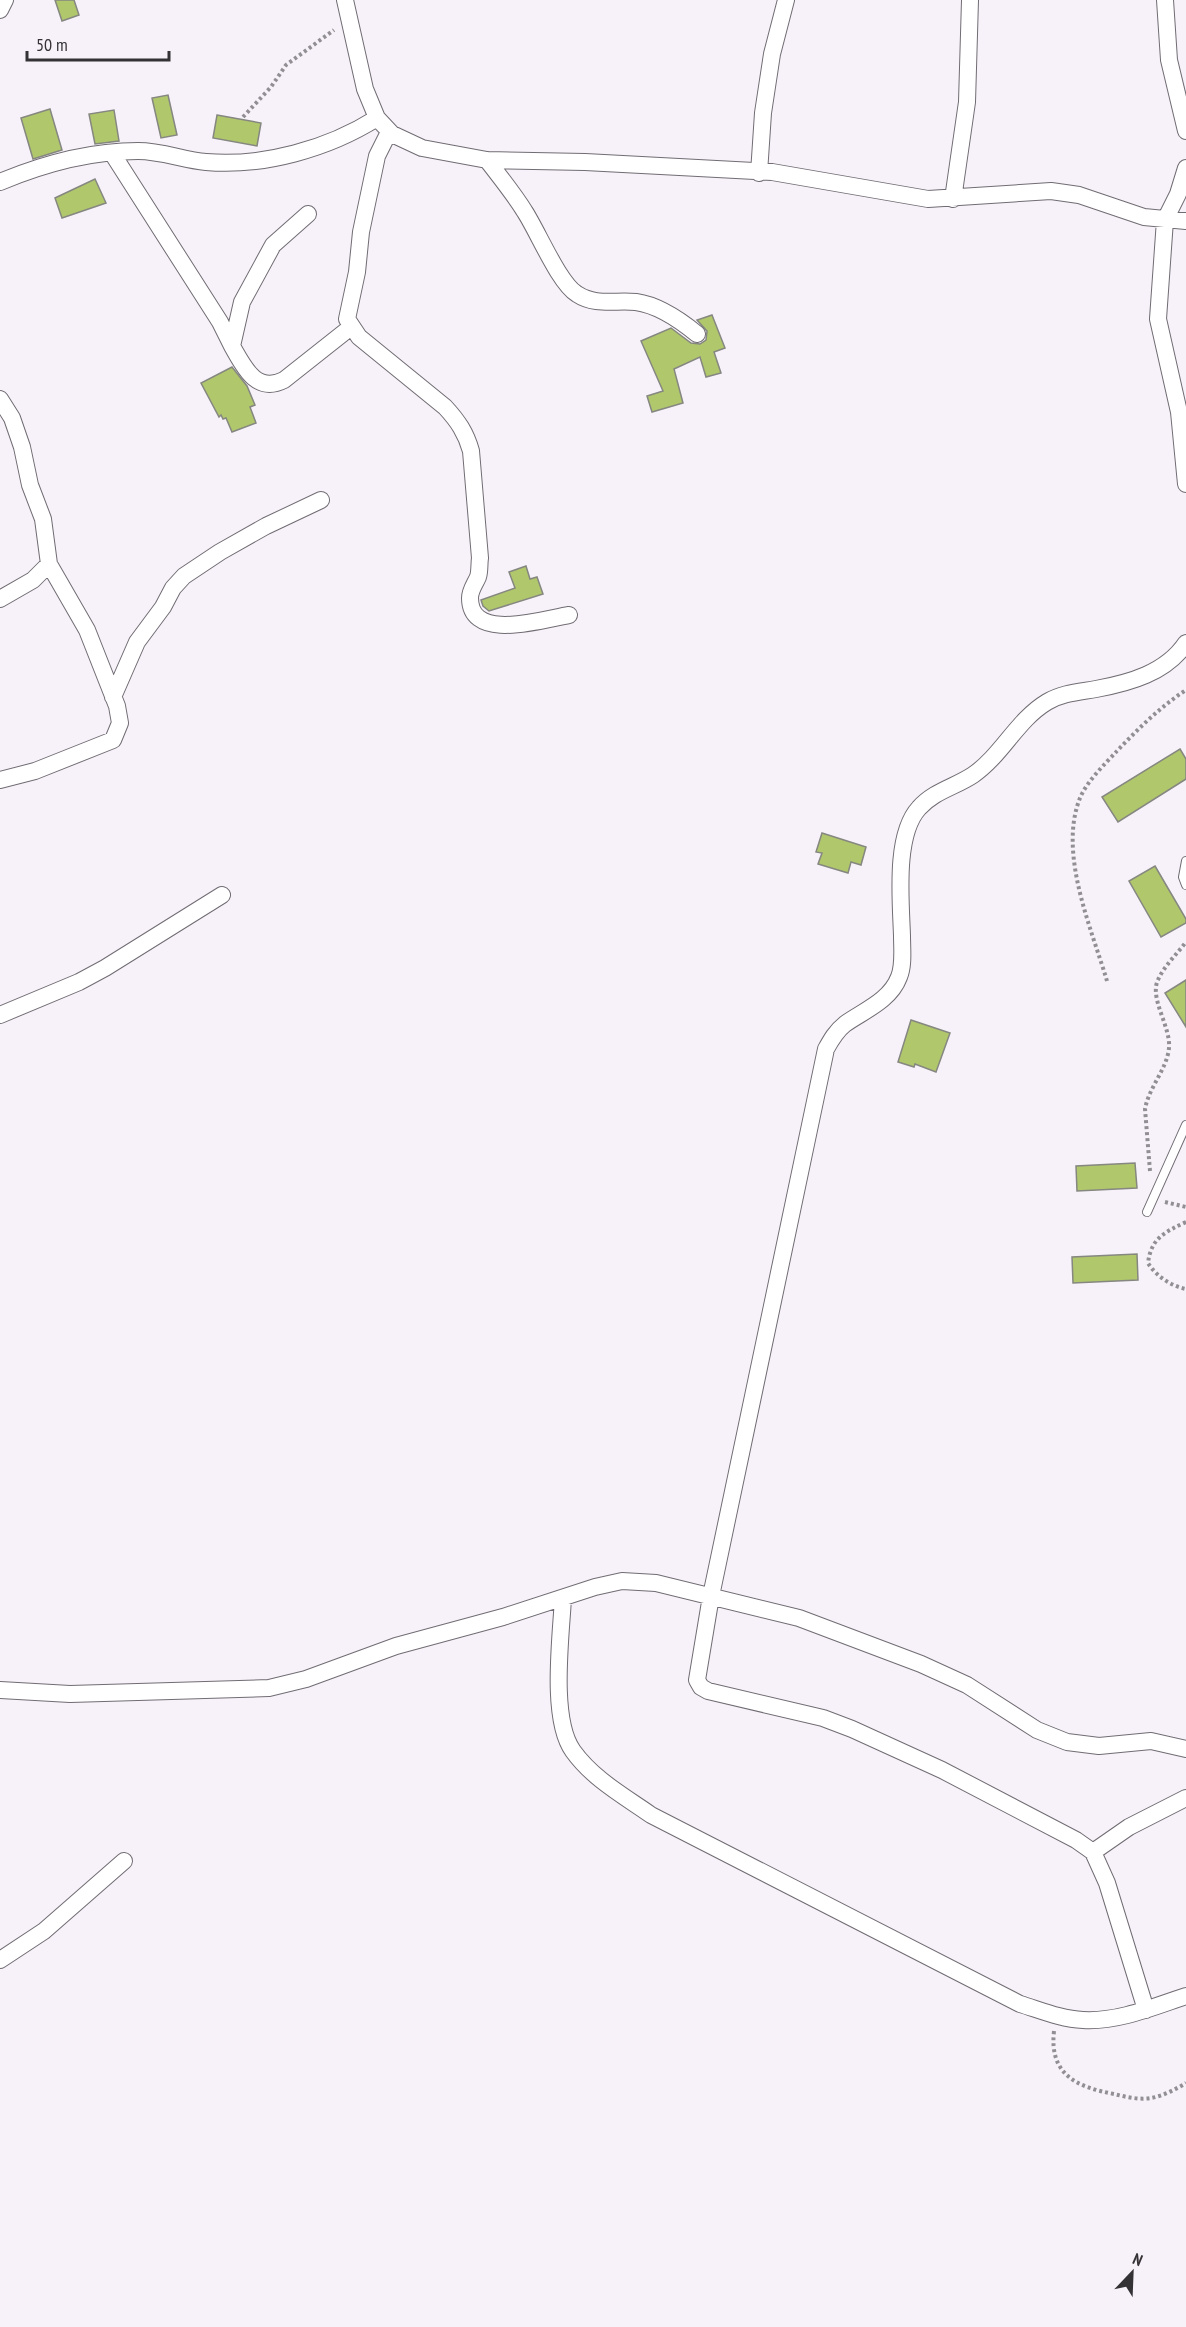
<svg xmlns="http://www.w3.org/2000/svg" width="1186" height="2327" viewBox="0 0 1186 2327" font-family="'PT Sans Narrow',sans-serif">
<style>
.building{fill:#b0c76c;stroke:#858780;stroke-width:1.5}
.lines{fill:none;stroke-linecap:round;stroke-linejoin:round}
.lane-casing{stroke:#716c73;stroke-width:10}
.street-casing{stroke:#716c73;stroke-width:18}
.path{stroke:#928f94;stroke-width:4;stroke-dasharray:3 3;stroke-linecap:butt}
.lane{stroke:#fff;stroke-width:8}
.street{stroke:#fff;stroke-width:16}
</style>
<rect width="100%" height="100%" fill="#f7f2f9"/>
<path class="building" d="M55,0H74L79,15L62,21Z
M168,95L177,135L161,138L152,98Z
M50,109L62,150L33,159L21,118Z
M114,110L119,141L95,144L89,114Z
M217,115L261,123L257,146L213,138Z
M95,179L106,203L62,218L55,198Z
M712,315L725,348L714,352L721,373L706,377L700,357L674,369L683,403L652,412L647,396L663,391L641,341L671,328L691,343L700,344L706,340L707,331L697,320Z
M232,367L247,386L255,405L250,407L256,423L232,432L226,418L223,419L221,415L219,417L201,383Z
M526,566L530,579L537,577L543,594L489,611L483,606L481,600L515,588L509,572Z
M1180,749L1186,759V779L1118,822L1102,797Z
M822,833L866,847L861,865L851,862L848,873L818,864L822,853L816,852Z
M1155,866L1186,919V923L1161,937L1129,881Z
M1186,980V1027L1165,993Z
M911,1020L950,1033L936,1072L915,1064L914,1067L898,1062Z
M1135,1163L1137,1188L1077,1191L1076,1166Z
M1137,1254L1138,1280L1073,1283L1072,1257Z"/>
<g class="lines">
<defs>
<path id="lane" d="M1186,861L1183,877L1186,885
M1147,1212L1186,1125"/>
<path id="street" d="M345,0L365,89L377,118L392,134L422,148L487,160L585,162L772,172L928,199L1051,191L1079,195L1144,217L1186,221
M1165,0L1169,60L1186,131
M0,10L5,0
M389,132L377,156L361,232L357,272L347,319L359,337L445,407C458,421 466,433 471,451L480,558C479,564 480,571 478,577C475,584 470,590 470,598C470,643 544,619 569,615
M112,153L220,322L232,346
M487,160C500,177 514,194 525,212C538,232 559,283 577,294C595,306 615,300 636,302C658,305 680,320 697,334
M1186,168L1178,194L1165,220L1158,319L1179,412L1186,484
M759,173L763,113L772,54L786,0
M0,182C43,164 91,151 138,151C162,151 183,160 206,162C263,167 328,149 377,118
M953,199L967,102L970,0
M308,214L273,245L242,302L232,346C244,367 256,394 284,380L351,327
M0,399L12,418L22,447L30,485L43,519L49,564L87,630L117,706L120,723L113,740L35,771L0,780
M0,599L33,580L49,564
M113,697L137,642L163,607L173,588L184,576L220,552L266,526L321,500
M0,1015L79,982L105,968L222,895
M563,1598C561,1637 550,1719 573,1751C593,1779 624,1796 651,1815L1020,2004C1040,2010 1061,2019 1083,2020C1118,2022 1153,2007 1186,1996
M0,1690L70,1694L269,1688L306,1679L396,1646L503,1617L595,1587L622,1581L656,1583L799,1618L921,1664L967,1685L1037,1730L1067,1742L1099,1746L1151,1741L1186,1749
M1093,1852L1129,1827L1186,1798
M0,1960L44,1931L124,1861
M1146,2010L1107,1883L1093,1852L1076,1840L942,1770L852,1729L823,1718L708,1691L701,1687L697,1680L711,1596L826,1049C831,1040 836,1031 845,1024C863,1011 890,1001 899,977C904,965 902,949 902,936C901,902 894,835 919,808C934,791 955,787 973,775C1002,755 1017,720 1047,702C1062,693 1079,692 1096,689C1129,683 1166,673 1186,643"/>
</defs>
<use href="#lane" class="lane-casing"/>
<use href="#street" class="street-casing"/>
<path class="path" d="M243,117L271,87L286,65L334,30
M1107,981C1091,927 1058,853 1080,798C1087,781 1105,764 1117,751C1138,729 1160,707 1186,690
M1150,1171L1145,1109C1149,1087 1167,1069 1169,1048C1171,1027 1149,998 1158,980C1164,966 1177,954 1186,942
M1165,1202L1186,1207
M1186,1222C1165,1232 1151,1238 1148,1263C1156,1276 1171,1286 1186,1289
M1054,2031C1049,2075 1077,2087 1114,2094C1126,2097 1139,2100 1151,2098C1163,2096 1176,2089 1186,2083"/>
<use href="#lane" class="lane"/>
<use href="#street" class="street"/>
</g>
<g transform="translate(1132 2273) rotate(23)" stroke="#f7f2f9" stroke-width="4.5" paint-order="stroke">
<path d="M0-4.5L10 22L0 15L-10 22Z" fill="#343235"/>
<text y="-9" font-size="16" font-weight="bold" text-anchor="middle" fill="#343235">N</text>
</g>
<path d="M27 51v9h142v-9" fill="none" stroke="#343235" stroke-width="3"/>
<text x="36" y="51" font-size="18" fill="#343235" stroke="#f7f2f9" stroke-width="4.5" paint-order="stroke">50 m</text>
</svg>
